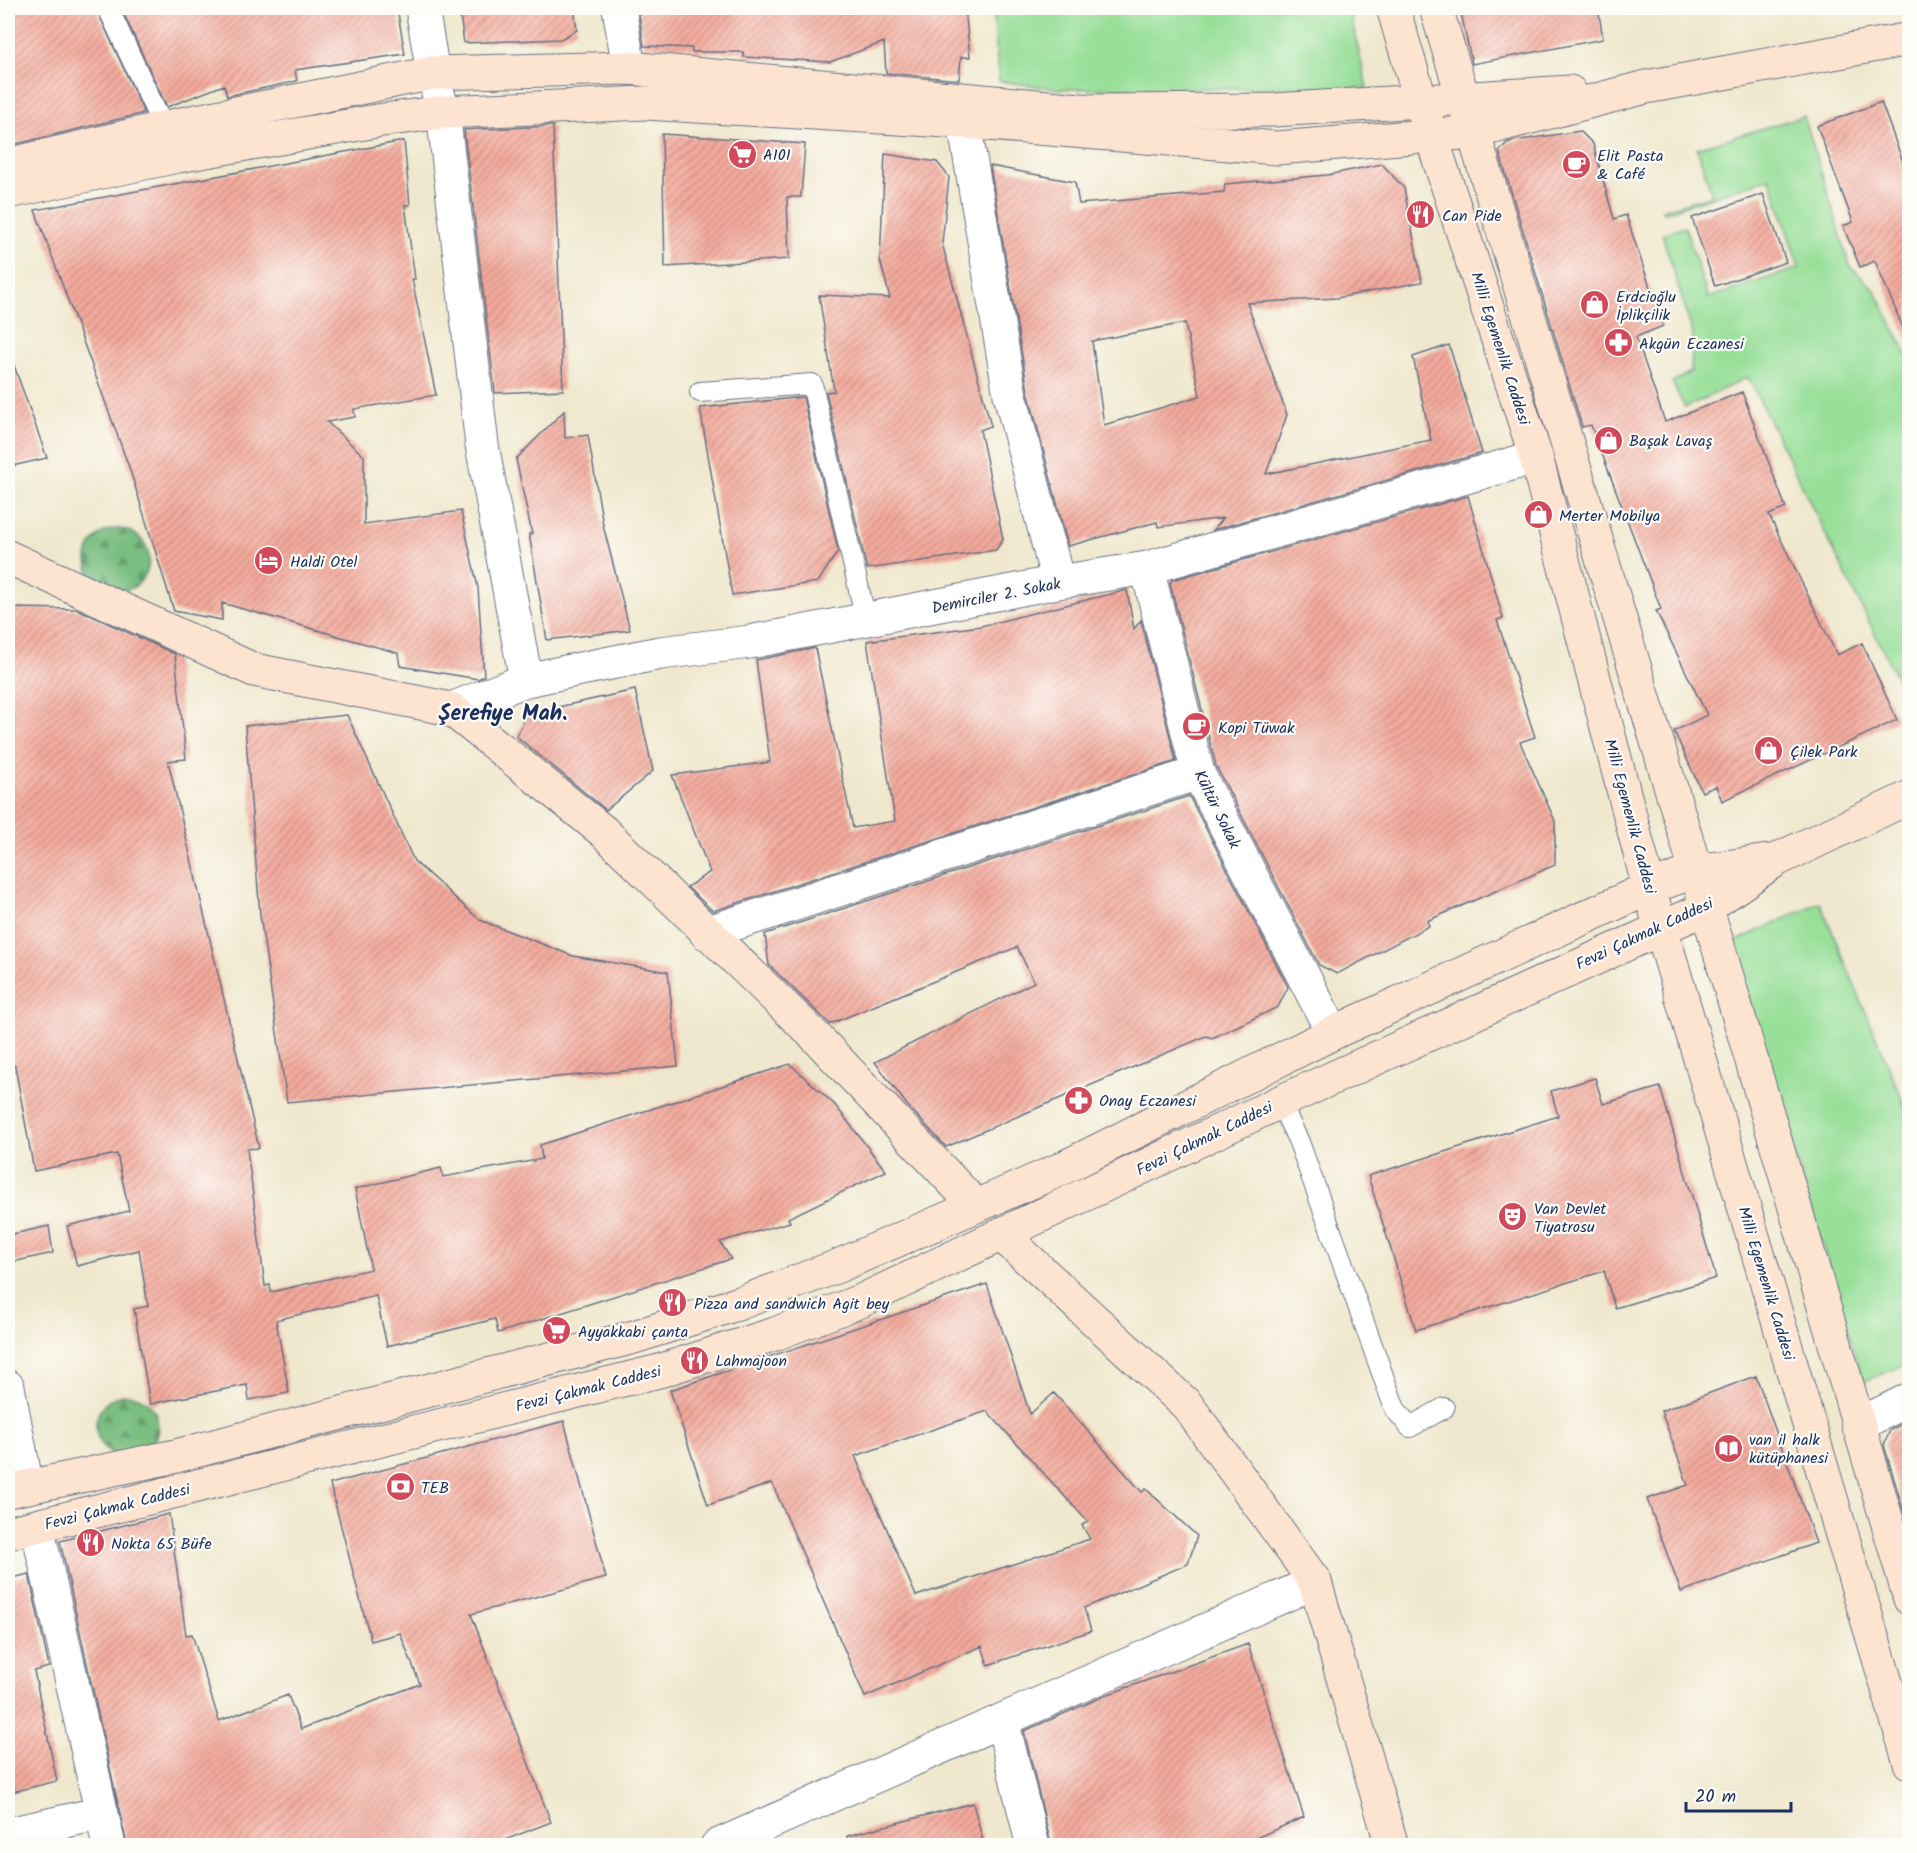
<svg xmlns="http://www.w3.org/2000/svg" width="1917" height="1853" viewBox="0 0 1917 1853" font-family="Kalam,sans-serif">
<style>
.forest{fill:url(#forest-firs);stroke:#4a7670;stroke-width:1.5}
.park{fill:#98df99;stroke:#5a877c;stroke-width:1.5}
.building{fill:url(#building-hatch);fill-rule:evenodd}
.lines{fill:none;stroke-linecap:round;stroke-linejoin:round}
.lane-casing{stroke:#667085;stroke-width:22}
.street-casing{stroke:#667085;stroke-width:35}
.secondary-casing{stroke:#667085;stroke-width:35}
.lane{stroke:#fff;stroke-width:20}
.street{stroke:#fff;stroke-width:33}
.secondary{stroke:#fde4d1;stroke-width:33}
.labels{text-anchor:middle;stroke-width:4.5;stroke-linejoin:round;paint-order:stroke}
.poi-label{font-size:16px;fill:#1b2f5e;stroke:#fdfcf7;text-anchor:start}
.street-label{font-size:16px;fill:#1b2f5e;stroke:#fdfcf7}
.district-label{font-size:22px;font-weight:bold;fill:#1b2f5e;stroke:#fdfcf7}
</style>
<defs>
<pattern id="forest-firs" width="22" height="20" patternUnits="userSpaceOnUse" patternTransform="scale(1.5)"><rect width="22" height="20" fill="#7abe81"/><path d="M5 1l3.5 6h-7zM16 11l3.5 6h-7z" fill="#639b6d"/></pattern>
<pattern id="building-hatch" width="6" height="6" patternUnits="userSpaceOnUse" patternTransform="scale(1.5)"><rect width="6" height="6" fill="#f4aa9c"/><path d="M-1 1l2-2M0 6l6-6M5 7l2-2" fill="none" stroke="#c58b82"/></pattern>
</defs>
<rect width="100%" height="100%" fill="#fdfcf7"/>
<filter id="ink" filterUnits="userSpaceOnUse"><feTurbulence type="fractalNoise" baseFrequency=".0167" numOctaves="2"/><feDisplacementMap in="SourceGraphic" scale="12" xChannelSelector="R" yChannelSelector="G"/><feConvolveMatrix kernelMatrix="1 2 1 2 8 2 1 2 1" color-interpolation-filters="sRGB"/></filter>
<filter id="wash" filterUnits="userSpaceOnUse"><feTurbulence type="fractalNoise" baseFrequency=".008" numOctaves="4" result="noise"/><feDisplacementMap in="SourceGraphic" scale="24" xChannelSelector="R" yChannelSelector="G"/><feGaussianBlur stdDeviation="1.35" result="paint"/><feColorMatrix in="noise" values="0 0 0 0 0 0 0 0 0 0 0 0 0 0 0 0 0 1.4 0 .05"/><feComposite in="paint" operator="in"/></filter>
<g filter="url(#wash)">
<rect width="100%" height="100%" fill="#f0e8ce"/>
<path class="forest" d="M87 560a31 31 0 1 1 62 0a31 31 0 1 1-62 0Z
M96 1426a31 31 0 1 1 62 0a31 31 0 1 1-62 0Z"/>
<path class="park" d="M993,8H1349L1367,88L1058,89L999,81Z
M1804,116L1850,266L1875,290L1909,359V703L1748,377L1685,408L1672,382L1691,372L1693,334L1662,234L1685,227L1708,298L1799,268L1770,178L1663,213L1662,210L1712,195L1697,148Z
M1820,902L1909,1116V1363L1863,1382L1732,943Z"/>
<g id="blocks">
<path class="building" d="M8,8H96L144,113L8,146Z
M121,8H397L405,54L295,70L297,81L227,96L224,85L167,107Z
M459,8H574L577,30L561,39L464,43Z
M638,8H965L970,57H961L959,80L886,73L884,42L830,62L744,57L743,52H692V48L644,46Z
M1460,8H1598L1603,39L1472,64Z
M1881,102L1910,181L1909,342L1875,261L1860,267L1843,226L1853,222L1817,126Z
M553,126L563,390L495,393L464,130Z
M1580,131L1593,144L1614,219L1626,215L1663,326L1636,337L1665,422L1742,392L1786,508L1769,515L1837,655L1862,643L1897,720L1722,801L1716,786L1702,792L1674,731L1707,715L1656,611L1661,609L1591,425L1582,427L1499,151L1507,143L1514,141Z
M662,134L805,144L801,197H787L789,259L665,267Z
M404,141L410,205H405L415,279H412L436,395L354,409L355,417L327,422L364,456V524L461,511L478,588L484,676L478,679L400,666L398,653L222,603V620L174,611L129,467L35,210Z
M885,154L937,162L949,177L942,243L991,426L980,430L1003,539L996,550L867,569L826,392L834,391L819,295L890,298L880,260Z
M1382,164L1404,188L1422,282L1337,298L1247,303L1287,415L1266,474L1431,440L1413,357L1449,345L1482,453L1213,530L1223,518L1158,527L1157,522L1068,546L1028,391L990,166L1075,182L1079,204L1224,192L1225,184L1327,175ZM1185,323L1200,396L1104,425L1092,341Z
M1763,194L1786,262L1715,286L1692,218Z
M8,357H11L47,458L8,467Z
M803,397L838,551L818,582L732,595L700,408Z
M564,411L565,438L588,435L603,525L630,630L547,640L529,534H532L516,459Z
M1468,496L1503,618L1497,620L1535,737L1520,742L1555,821V865L1427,921L1429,926L1337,974L1319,965L1216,766L1170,583L1172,580Z
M1127,590L1134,629L1141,620L1176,761L713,911L687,887L710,872L672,775L770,762L756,660L815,648L853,828L895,821L867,641L981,626Z
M8,608L77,609L175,654L186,759L168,761L259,1148L247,1149L265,1286L270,1285L271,1292L371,1269L355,1189L441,1168L443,1177L542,1159L540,1145L790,1064L835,1105L886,1171L788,1218L790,1222L720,1242L731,1259L498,1333L495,1319L387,1346L376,1296L276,1320L289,1393L249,1400L247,1385L150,1404L134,1309L148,1306L139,1250L77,1266L67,1226L129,1211L117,1154L34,1171L15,1066L8,1068Z
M635,690L653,771L606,810L516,736L527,714Z
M347,715L414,861L480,920L573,956L668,972L678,1066L287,1102L260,915L245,726Z
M1189,796L1288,987L1278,1007L1212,1038L1206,1036L946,1147L907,1105L875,1062L1034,982L1017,947L830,1024L769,965L765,934Z
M1595,1078L1603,1104L1660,1087L1716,1278L1615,1308L1604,1271L1416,1330L1368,1176L1558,1116L1551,1091Z
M49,1226L53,1253L8,1263V1235Z
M987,1284L1030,1414L1054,1393L1142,1492L1146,1489L1197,1536L1188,1564L1084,1608L1091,1631L988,1665L982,1646L865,1697L772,1483L708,1505L670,1390ZM987,1411L1088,1522L1082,1525L1090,1539L916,1596L855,1456Z
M1756,1376L1816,1543L1681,1592L1647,1499L1688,1485L1661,1411Z
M1910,1420V1529L1909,1530L1884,1445L1890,1430Z
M564,1421L606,1578L471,1614L551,1822L492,1845H127L60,1541L169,1514L186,1635L192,1634L219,1721L288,1695L301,1729L420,1684L400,1633L371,1641L330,1484Z
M29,1574L49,1667L34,1671L57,1781L8,1793V1579Z
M1248,1644L1304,1817L1240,1845H1051L1024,1731L1109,1694Z
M973,1803L984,1845H848L847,1836Z"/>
</g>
</g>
<g filter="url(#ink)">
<use href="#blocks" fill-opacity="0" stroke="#667085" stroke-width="1.5"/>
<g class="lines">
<defs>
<path id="lane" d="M108,8L167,135
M700,392L812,384L866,620
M1280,1102L1299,1142L1395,1409L1410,1427L1444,1408"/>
<path id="street" d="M422,8L433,73L443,112L482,445L526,680
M619,8L629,68
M964,122L1010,395L1058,582
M1147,568L1198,773L1333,1033
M451,709L526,680L660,653L750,642L1058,582L1147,568L1536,457
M706,933L1198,773
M8,1387L27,1487
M1858,1425L1910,1399
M37,1526L109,1846
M1002,1720L1033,1846
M8,1834L102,1813
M717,1846L1315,1582"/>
<path id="secondary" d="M1393,8L1431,135L1536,457L1649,888L1910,1763
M1436,8L1696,871L1910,1599
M8,165L162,128L433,73L629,68L1091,111L1273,110L1570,92
M8,192L178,156L376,121L443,112L645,103L964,122L1277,148L1474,132L1646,87L1910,39
M8,557L254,670L451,709L604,832L815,1036L976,1206
M1002,1235L1187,1405L1315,1582L1392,1846
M8,1491L176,1456L634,1337L740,1303L838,1266L1059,1170L1333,1033L1649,888L1696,871L1768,861
M8,1533L659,1371L775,1334L863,1300L1280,1102L1706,908L1776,860L1910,797"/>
</defs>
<use href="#lane" class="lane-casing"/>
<use href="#street" class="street-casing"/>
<use href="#secondary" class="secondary-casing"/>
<use href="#lane" class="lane"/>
<use href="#street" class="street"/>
<use href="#secondary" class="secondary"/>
</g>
</g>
<defs>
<symbol id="supermarket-disc" viewBox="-11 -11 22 22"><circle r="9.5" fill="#d1495b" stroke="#fdfcf7"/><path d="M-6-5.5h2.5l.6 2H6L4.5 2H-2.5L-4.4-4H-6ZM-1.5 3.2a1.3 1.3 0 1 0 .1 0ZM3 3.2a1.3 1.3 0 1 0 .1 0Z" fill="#fff"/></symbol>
<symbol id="cafe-disc" viewBox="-11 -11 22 22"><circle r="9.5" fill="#d1495b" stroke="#fdfcf7"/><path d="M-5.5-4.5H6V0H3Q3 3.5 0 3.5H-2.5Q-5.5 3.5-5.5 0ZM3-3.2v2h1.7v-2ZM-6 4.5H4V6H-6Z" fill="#fff"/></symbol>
<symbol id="restaurant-disc" viewBox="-11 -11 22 22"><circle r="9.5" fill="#d1495b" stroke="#fdfcf7"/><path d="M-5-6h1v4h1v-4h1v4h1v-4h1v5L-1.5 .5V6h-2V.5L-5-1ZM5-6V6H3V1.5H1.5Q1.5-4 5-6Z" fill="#fff"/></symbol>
<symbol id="shop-disc" viewBox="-11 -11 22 22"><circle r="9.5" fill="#d1495b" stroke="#fdfcf7"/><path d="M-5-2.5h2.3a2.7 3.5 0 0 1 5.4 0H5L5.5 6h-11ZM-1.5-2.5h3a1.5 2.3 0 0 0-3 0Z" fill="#fff"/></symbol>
<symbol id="pharmacy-disc" viewBox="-11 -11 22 22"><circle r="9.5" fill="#d1495b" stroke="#fdfcf7"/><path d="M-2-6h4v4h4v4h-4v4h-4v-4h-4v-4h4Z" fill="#fff"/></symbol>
<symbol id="hotel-disc" viewBox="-11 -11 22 22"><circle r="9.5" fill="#d1495b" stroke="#fdfcf7"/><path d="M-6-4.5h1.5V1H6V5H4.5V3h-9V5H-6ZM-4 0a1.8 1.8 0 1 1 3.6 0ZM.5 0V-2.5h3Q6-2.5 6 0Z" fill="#fff"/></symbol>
<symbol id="theatre-disc" viewBox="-11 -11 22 22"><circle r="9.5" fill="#d1495b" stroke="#fdfcf7"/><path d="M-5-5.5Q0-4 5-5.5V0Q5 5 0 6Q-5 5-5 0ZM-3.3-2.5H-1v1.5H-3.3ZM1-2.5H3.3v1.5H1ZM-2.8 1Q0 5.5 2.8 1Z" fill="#fff"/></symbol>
<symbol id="library-disc" viewBox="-11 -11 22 22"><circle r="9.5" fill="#d1495b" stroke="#fdfcf7"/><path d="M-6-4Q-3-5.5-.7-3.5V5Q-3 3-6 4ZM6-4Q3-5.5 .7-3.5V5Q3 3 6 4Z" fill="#fff"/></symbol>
<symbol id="bank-disc" viewBox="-11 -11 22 22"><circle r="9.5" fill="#d1495b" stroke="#fdfcf7"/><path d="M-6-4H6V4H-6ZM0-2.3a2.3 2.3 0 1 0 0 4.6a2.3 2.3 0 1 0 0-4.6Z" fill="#fff"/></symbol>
</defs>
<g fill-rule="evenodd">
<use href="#supermarket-disc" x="726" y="138" width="33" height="33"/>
<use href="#cafe-disc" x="1560" y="148" width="33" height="33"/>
<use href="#restaurant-disc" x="1404" y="198" width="33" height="33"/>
<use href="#shop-disc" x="1578" y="288" width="33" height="33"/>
<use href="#pharmacy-disc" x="1602" y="326" width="33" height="33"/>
<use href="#shop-disc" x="1592" y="424" width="33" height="33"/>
<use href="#shop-disc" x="1522" y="498" width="33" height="33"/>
<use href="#hotel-disc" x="252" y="544" width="33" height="33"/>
<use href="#cafe-disc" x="1180" y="710" width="33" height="33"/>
<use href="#shop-disc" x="1752" y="734" width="33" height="33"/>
<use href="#pharmacy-disc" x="1062" y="1084" width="33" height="33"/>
<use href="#theatre-disc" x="1496" y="1200" width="33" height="33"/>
<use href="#restaurant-disc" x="656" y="1286" width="33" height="33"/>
<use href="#supermarket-disc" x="540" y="1314" width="33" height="33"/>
<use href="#restaurant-disc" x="678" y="1344" width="33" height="33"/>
<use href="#library-disc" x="1712" y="1432" width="33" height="33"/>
<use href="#bank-disc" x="384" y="1470" width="33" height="33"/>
<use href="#restaurant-disc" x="74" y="1526" width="33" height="33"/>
</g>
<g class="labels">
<g class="poi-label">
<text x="763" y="160">A101</text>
<text x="1597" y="161">Elit Pasta<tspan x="1597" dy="18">&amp; Café</tspan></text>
<text x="1442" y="221">Can Pide</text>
<text x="1616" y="302">Erdcioğlu<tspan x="1616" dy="18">İplikçilik</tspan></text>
<text x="1639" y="349">Akgün Eczanesi</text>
<text x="1629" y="446">Başak Lavaş</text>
<text x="1559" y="521">Merter Mobilya</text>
<text x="290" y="567">Haldi Otel</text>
<text x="1218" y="733">Kopi Tüwak</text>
<text x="1790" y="757">Çilek Park</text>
<text x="1099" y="1106">Onay Eczanesi</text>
<text x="1534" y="1214">Van Devlet<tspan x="1534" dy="18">Tiyatrosu</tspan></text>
<text x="694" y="1309">Pizza and sandwich Agit bey</text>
<text x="578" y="1337">Ayyakkabi çanta</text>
<text x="715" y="1366">Lahmajoon</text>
<text x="1749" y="1445">van il halk<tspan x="1749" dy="18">kütüphanesi</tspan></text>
<text x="421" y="1493">TEB</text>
<text x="111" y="1549">Nokta 65 Büfe</text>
</g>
<g class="street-label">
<text transform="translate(1501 348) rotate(72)" y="6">Milli Egemenlik Caddesi</text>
<text transform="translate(996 595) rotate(-11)" y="6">Demirciler 2. Sokak</text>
<text transform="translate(1218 809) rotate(64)" y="6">Kültür Sokak</text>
<text transform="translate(1631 816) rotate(75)" y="6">Milli Egemenlik Caddesi</text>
<text transform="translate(1644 933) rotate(-25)" y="6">Fevzi Çakmak Caddesi</text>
<text transform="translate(1204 1138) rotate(-26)" y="6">Fevzi Çakmak Caddesi</text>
<text transform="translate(1767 1283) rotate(73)" y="6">Milli Egemenlik Caddesi</text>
<text transform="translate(588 1388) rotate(-14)" y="6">Fevzi Çakmak Caddesi</text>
<text transform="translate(117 1506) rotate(-14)" y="6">Fevzi Çakmak Caddesi</text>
</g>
<g class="district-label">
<text x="503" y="720">Şerefiye Mah.</text>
</g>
</g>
<rect width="1917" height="1853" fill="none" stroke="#fdfcf7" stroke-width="30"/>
<path d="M1686 1802v9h105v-9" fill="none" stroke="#1b2f5e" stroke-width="3"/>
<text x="1695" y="1802" font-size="18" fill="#1b2f5e" stroke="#fdfcf7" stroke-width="4.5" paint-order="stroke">20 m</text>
</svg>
